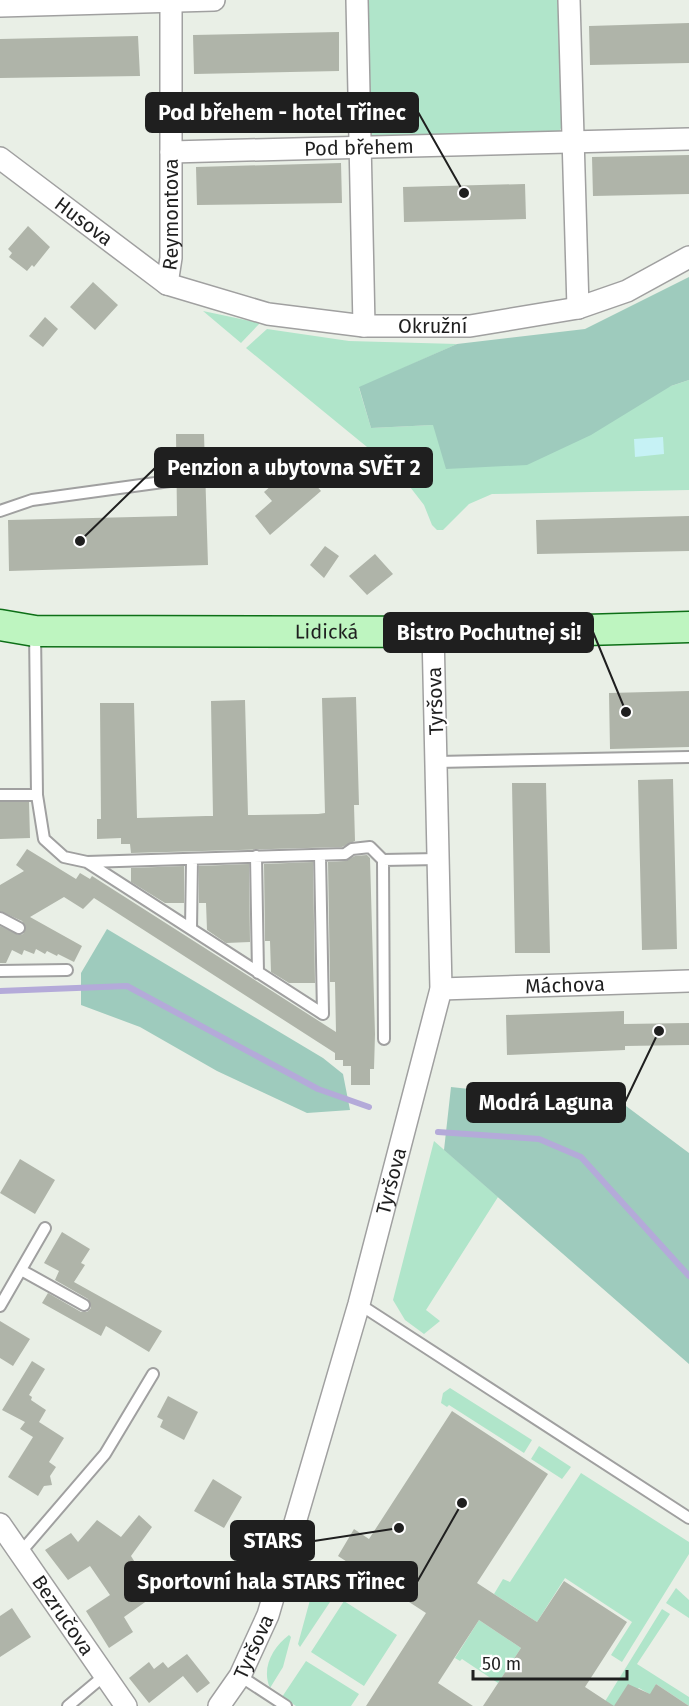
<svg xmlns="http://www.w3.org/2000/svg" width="689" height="1706" viewBox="0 0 689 1706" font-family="'Fira Sans',sans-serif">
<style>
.grass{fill:#b0e5ca}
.forest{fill:#9ecbbd}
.park{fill:#c6f2f5}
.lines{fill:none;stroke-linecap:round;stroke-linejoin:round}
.stream{stroke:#b4aad9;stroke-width:6}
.building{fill:#afb4a9}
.lane-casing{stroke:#a0a0a0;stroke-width:14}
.street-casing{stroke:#a0a0a0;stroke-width:24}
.secondary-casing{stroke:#0d6f17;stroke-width:33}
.lane{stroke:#fff;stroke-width:10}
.street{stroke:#fff;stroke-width:21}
.secondary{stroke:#bef5c0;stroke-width:30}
.labels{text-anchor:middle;stroke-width:4.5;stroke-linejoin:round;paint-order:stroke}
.street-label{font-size:20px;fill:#1f1f1f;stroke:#fff}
.leader{fill:none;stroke:#1f1f1f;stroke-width:2}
.callout-dot{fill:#1f1f1f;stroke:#fff;stroke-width:2}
.callout{fill:#1f1f1f;stroke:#1f1f1f;stroke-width:2}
.callout-label{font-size:21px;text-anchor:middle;font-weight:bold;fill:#fff}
</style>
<rect width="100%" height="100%" fill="#e9efe6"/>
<path class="grass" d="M366,0H561L564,122L559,132L370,138Z
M203,311L260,323L241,343Z
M267,329L349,341L457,344L359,388L371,428L433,425L671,386L689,380V490L492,494L469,504L443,530H437L432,525L424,505L400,474L246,348Z
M434,1141L498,1197L426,1310L440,1321L424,1334L405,1320L393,1300Z
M450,1388L532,1440L524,1453L449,1405L447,1407L441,1403L443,1393Z
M539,1446L571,1467L562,1479L531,1459Z
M581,1473L689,1542V1554L622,1662L611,1655L632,1622L565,1578L537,1622L494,1594L503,1579L510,1582Z
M316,1578L334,1587L336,1593L300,1647L298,1644Z
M676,1588L689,1600V1618L666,1603Z
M344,1601L397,1635L364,1686L311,1652Z
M662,1609L670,1614L637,1664L689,1697V1706L656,1684L651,1695L639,1688L614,1706H590L604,1703Z
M479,1620L521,1648L498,1683L462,1659L460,1661L455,1658Z
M289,1635L291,1637L283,1667L270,1688C261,1668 273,1647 289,1635Z
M306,1661L359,1694L351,1706H296L282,1697Z"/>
<path class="forest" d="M689,277V380L671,386L591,435L527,465L446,469L433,425L371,428L359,387L457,344L585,329Z
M107,929L323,1058L343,1074L350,1110L307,1113L217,1071L140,1027L81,1005V973Z
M451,1087L626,1106L689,1153V1364L444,1150Z"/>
<path class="park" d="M663,437L664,454L635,457L634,439Z"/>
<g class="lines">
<path class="stream" d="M0,991L127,986L318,1089L369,1107
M438,1132L539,1139L581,1157L689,1276"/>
</g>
<path class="building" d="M689,23V63L590,65L589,26Z
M339,32V71L194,74L193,35Z
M138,36L140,76L0,78V39Z
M689,155V194L593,196L592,157Z
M341,163L342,203L197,205L196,167Z
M525,184L526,219L404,222L403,187Z
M28,226L50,247L34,267L32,265L27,271L9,257L12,253L8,249Z
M93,282L118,305L95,330L70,307Z
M45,317L58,329L43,347L29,336Z
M176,434H204L208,565L9,571L8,520L177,516Z
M297,463L321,491L270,535L255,516L272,501L264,492Z
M689,516V551L537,554L536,520Z
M325,546L339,556L324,578L310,565Z
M375,554L393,574L367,595L349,576Z
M689,691V747L610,749L609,693Z
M356,697L359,805H354L355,841L342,847L131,853L130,844H121V838L97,839V819H101L100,703H134L137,818L206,816H213L211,701L245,700L248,815L318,814L325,813L322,698Z
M673,779L677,949L642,950L638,780Z
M512,783H546L550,953H515Z
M0,802H29L30,838L0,839Z
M27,849L76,879L80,873L90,879L92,876L336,1032L335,982H330L328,862L345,861L355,856L367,855L370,858L375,1034L374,1069H370V1085H351V1066H343V1060H335V1053L94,898L83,909L64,897L30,917L82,946L74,962L58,954L57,956L47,951L45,954L36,949L34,954L24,950L22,955L12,950L6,963H0V926L19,935L23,934L26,928L22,921L0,911V885L24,871L16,865Z
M313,862L315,983H289L271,972L270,941H265L264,864Z
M249,864L250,942L226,943L207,930L206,903H199V866Z
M184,866V903H165L131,882V868Z
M624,1011V1024L689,1023V1045L625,1046V1050L507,1055L506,1015Z
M20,1159L55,1180L35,1214L0,1193Z
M62,1232L90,1249L81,1263L85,1265L74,1282L162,1331L149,1352L106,1326L101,1336L42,1303L48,1293L81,1312H87L91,1308L88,1299L55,1280L59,1271L44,1263Z
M0,1321L30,1339L13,1366L0,1358Z
M32,1361L45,1369L29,1395L32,1397L31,1400L46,1410L39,1422L64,1438L49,1462L56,1467L50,1476L52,1485L44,1486L38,1496L8,1477L33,1437L20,1429L25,1422L2,1410Z
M168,1396L198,1412L184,1440L160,1427L163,1420L157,1417Z
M452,1411L548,1474L477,1583L537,1622L564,1581L627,1622L585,1687L614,1706H483L521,1648L479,1620L438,1683L473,1706H366L426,1613L338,1556L354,1529L369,1539Z
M213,1479L242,1497L224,1528L194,1511Z
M139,1515L152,1527L131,1556L141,1572L134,1577L148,1600L124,1617L133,1632L109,1648L86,1611L110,1595L90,1566L68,1580L45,1550L71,1533L78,1542L97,1520L121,1537Z
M12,1608L31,1637L0,1657V1616Z
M187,1654L210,1683L197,1693L183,1676L149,1703L129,1678L149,1662L154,1669L163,1662L168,1668Z
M628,1684L650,1694L656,1684L689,1706H614Z"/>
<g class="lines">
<defs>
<path id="lane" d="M0,511L32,500L170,481
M35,631L37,795L44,839L64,857L87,862L345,854L352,849L370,847L383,860
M437,762L689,757
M0,795H37
M256,856L258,973
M87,862L323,1014L320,855
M0,918L19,928
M191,929L192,859
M0,971L67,970
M384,1039L383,860L438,859
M21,1270L84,1305
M359,1304L689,1518
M0,1306L45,1228
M20,1553L105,1454L153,1374
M240,1676L286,1706
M68,1706L105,1675"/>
<g id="street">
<path d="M357,0L364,326"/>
<path d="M569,0L578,308"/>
<path d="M0,6L214,0"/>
<path id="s1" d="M171,152L689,139"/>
<path id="s2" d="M0,158L167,284L268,314L364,326H470L578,308L627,291L689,257"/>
<path id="s3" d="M167,284L171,258V0"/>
<path id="s4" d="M441,989L689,981"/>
<path id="s5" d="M0,1524L126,1706"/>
<path id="s6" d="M219,1706L240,1676L268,1615L359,1304L441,989L433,632"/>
</g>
<g id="secondary">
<path id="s7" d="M0,625L35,631L517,632L689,627"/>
</g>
</defs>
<use href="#lane" class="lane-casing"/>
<use href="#street" class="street-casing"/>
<use href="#secondary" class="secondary-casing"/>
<use href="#lane" class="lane"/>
<use href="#street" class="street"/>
<use href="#secondary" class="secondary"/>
</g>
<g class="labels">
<g class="street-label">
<text dy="7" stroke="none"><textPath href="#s1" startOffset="188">Pod břehem</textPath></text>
<text dy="7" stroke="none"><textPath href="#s3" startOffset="70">Reymontova</textPath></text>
<text dy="7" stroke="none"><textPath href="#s2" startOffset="105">Husova</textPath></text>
<text dy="7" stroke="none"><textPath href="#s2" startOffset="480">Okružní</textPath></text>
<text dy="7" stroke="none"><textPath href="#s7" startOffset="327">Lidická</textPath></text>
<text transform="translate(435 701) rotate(-92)" y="7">Tyršova</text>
<text dy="7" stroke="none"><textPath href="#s4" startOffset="124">Máchova</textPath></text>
<text dy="7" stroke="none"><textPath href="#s6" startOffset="555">Tyršova</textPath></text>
<text dy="7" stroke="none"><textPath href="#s5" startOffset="111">Bezručova</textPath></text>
<text dy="7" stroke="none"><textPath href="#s6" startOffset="69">Tyršova</textPath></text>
</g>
</g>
<path class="leader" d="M464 193L418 112M80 541L155 468M626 712L593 632M659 1031L625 1102M399 1528L314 1541M462 1503L417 1582"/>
<g class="callout-dot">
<circle cx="464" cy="193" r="6"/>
<circle cx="80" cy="541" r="6"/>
<circle cx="626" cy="712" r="6"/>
<circle cx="659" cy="1031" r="6"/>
<circle cx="399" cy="1528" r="6"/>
<circle cx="462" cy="1503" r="6"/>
</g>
<g class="callout">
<rect x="146" y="93" width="272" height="39" rx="6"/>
<rect x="155" y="448" width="277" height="39" rx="6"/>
<rect x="384" y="613" width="209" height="39" rx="6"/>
<rect x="467" y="1083" width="158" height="39" rx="6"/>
<rect x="231" y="1521" width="83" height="39" rx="6"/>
<rect x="125" y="1562" width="292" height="39" rx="6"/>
</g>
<g class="callout-label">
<text x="282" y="120">Pod břehem - hotel Třinec</text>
<text x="294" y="475">Penzion a ubytovna SVĚT 2</text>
<text x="489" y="640">Bistro Pochutnej si!</text>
<text x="546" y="1110">Modrá Laguna</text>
<text x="273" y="1548">STARS</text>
<text x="271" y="1589">Sportovní hala STARS Třinec</text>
</g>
<path d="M473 1670v9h154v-9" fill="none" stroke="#1f1f1f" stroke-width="3"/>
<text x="482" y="1670" font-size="18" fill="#1f1f1f" stroke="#ffffff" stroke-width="4.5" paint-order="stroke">50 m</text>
</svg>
